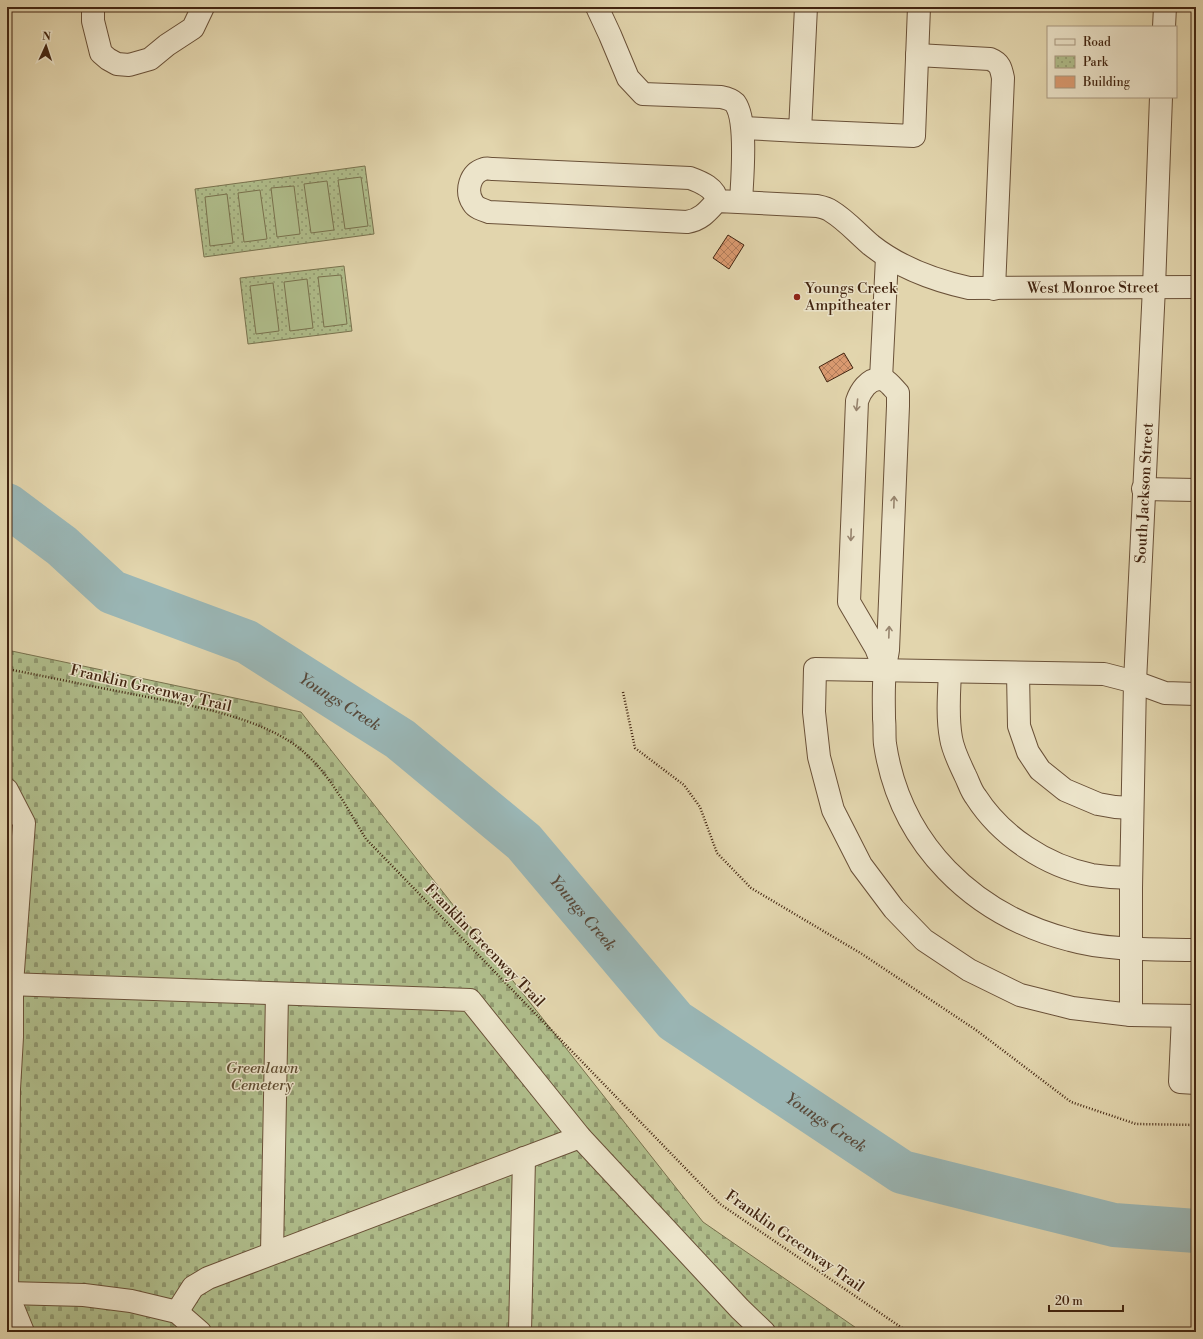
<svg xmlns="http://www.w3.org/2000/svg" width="1203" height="1339" viewBox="0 0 1203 1339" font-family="'Libre Bodoni',serif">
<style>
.cemetery{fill:url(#cemetery-stones);stroke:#79724e}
.park{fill:url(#park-dots);stroke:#79724e}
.garden{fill:#b0be8c;stroke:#79724e}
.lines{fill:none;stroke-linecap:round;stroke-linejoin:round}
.river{stroke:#9ab6b5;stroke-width:44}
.building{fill:url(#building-cross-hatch);stroke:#422511}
.minor-casing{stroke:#6a5138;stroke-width:24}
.path{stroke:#422511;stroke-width:2.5;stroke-dasharray:1 2;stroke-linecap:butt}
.minor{stroke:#ece4ca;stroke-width:22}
.oneway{stroke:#97846e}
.poi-dot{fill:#8f2418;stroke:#ece4ca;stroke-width:1.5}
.labels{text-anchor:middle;stroke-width:3;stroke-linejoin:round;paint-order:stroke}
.poi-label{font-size:15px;fill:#422511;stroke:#ece4ca;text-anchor:start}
.street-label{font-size:15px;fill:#422511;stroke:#ece4ca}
.park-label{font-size:15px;font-style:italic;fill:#5e4b30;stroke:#ece4ca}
.water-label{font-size:16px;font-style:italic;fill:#58493a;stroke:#ece4ca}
</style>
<defs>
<pattern id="cemetery-stones" width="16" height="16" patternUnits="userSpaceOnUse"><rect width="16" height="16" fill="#b0be8c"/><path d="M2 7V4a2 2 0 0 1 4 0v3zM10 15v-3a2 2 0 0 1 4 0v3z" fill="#919a71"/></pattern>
<pattern id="park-dots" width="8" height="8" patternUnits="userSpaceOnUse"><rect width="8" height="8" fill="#b0be8c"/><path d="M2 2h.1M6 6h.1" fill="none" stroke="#919a71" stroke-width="1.8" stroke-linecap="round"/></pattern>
<pattern id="building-cross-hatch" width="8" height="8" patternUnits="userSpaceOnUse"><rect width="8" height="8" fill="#da9a70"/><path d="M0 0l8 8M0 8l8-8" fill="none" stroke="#b27d5b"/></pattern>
</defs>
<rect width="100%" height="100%" fill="#e2d5ad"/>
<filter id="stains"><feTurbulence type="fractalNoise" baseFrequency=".005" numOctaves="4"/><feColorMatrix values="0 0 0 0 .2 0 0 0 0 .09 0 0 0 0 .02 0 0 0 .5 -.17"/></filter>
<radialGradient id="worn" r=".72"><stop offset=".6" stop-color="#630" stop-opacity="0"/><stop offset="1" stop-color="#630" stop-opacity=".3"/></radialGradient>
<path class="cemetery" d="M7,650L301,712L703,1222L862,1332H7Z"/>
<path class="park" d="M365,166L374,234L204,257L195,189Z
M344,266L352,331L248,344L240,278Z"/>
<path class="garden" d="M361,177L368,226L345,229L338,180Z
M327,181L334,230L311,233L304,184Z
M294,186L300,234L277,237L271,188Z
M260,190L267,239L244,242L238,193Z
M227,194L233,243L210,246L205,197Z
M341,275L347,324L324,327L318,277Z
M307,279L313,328L290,331L284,282Z
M273,283L279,331L256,334L250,286Z"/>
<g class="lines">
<path class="river" id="s1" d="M7,505L62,546L112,592L247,642L400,739L524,842L675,1021L902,1172L1114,1225L1196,1231"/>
</g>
<path class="building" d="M728,235L744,245L729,269L713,258Z
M844,353L853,368L827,382L819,367Z"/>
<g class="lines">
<defs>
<g id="minor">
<path d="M93,7V21L101,53L108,59L117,64L129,65L150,59L167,45L193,28L203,7"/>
<path d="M597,7L610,35L628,78L643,94L721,97C726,98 731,99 735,103C748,121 742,179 741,202"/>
<path d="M1164,27L1165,7"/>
<path d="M917,55L990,59C1000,63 1001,68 1003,78L994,289"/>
<path d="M1161,97L1154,287L1135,682L1131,888V1015L1196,1016"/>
<path d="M743,128L800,131L806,7"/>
<path d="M800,131L914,136L919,7"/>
<path id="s2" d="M717,201C708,211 701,220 687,222L489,212C483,210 476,208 473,203C465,191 470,173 484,169C487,168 491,169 493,169L690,178C701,182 716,188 717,201L817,206C822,207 827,208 831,211C846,220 858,234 871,245C900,268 933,280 969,288L1196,287"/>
<path d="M881,379L887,257"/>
<path d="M1143,489L1196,490"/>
<path d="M885,671L876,648L849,602L857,401C860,392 868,378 881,379C888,380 893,388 898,393V406L888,650C887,657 885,664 885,671C883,687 884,704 884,719C885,727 884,736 885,744C900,844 973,915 1070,940C1108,951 1156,949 1196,950"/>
<path d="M950,672C949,693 947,717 951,738C953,751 960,764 965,775C969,783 971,791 976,797C1001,836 1046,866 1092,875C1105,877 1118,878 1131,878"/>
<path d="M1018,673L1019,726L1028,752L1040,770L1065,790L1098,804L1115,807L1132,808"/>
<path d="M7,790L24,823L12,984V1037L9,1089L7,1293L23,1332"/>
<path d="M7,984L470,1000L580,1137L740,1309L764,1332"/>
<path d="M1131,1015L1072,1008L1020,995L969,970L924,940L894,909L861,865L833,810L819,757L814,712L815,669L1104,674L1135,682L1165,693L1196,694"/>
<path d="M1183,1016L1180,1082L1196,1083"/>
<path d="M272,1253L277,994"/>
<path d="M7,1293L84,1295L131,1301L177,1312L200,1332"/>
<path d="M177,1312L193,1287L208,1278L580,1137"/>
<path d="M520,1332L524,1158"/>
</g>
</defs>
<use href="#minor" class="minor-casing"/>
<path class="path" d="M7,669C49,677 90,686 132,694C184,704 268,717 307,755C332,778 348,810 366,839L720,1204L908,1332
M623,692L635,748L684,785L700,807L717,853L751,888L862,954L976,1030L1071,1102L1136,1124L1196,1125"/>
<use href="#minor" class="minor"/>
</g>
<defs><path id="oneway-shaft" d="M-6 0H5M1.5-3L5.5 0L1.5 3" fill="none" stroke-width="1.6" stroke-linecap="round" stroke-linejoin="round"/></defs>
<g class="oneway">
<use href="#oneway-shaft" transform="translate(857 405) rotate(96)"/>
<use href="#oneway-shaft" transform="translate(894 502) rotate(-88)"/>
<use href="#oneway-shaft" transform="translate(851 535) rotate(92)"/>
<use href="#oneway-shaft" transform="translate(889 632) rotate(-88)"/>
</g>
<circle class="poi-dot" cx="797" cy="297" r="4"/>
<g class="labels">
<g class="poi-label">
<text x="805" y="293">Youngs Creek<tspan x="805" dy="17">Ampitheater</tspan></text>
</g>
<g class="street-label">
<text dy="5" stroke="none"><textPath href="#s2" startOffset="939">West Monroe Street</textPath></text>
<text transform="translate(1144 493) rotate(-87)" y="5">South Jackson Street</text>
<text transform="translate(151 688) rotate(13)" y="5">Franklin Greenway Trail</text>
<text transform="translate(485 945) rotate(46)" y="5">Franklin Greenway Trail</text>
<text transform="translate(795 1241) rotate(35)" y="5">Franklin Greenway Trail</text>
</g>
<g class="park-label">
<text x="262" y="1073">Greenlawn<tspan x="262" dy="17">Cemetery</tspan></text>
</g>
<g class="water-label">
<text dy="6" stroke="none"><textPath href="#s1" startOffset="391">Youngs Creek</textPath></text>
<text dy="6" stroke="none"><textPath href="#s1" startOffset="715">Youngs Creek</textPath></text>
<text dy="6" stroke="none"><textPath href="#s1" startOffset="1039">Youngs Creek</textPath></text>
</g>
</g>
<rect width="1203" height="1339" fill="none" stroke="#e2d5ad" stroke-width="24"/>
<rect x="8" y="8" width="1187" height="1323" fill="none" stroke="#422511" stroke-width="2"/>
<rect x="12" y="12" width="1179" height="1315" fill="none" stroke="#422511"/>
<rect x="1047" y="26" width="130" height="72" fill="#ece4ca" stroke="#a89880"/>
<rect x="1055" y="39" width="20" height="6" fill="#ece4ca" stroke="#a89880"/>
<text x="1083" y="46" font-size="12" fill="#422511">Road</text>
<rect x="1055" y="56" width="20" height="12" fill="url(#park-dots)" stroke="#a89880"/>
<text x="1083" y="66" font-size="12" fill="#422511">Park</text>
<rect x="1055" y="76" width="20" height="12" fill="#da9a70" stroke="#a89880"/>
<text x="1083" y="86" font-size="12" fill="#422511">Building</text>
<g transform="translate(46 46) rotate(3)" stroke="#ece4ca" stroke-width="3" paint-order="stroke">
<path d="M0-3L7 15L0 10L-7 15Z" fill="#422511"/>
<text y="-6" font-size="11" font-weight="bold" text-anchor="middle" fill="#422511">N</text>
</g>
<path d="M1049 1305v6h74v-6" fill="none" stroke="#422511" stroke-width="2"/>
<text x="1055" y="1305" font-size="12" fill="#422511" stroke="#ece4ca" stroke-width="3" paint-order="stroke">20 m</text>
<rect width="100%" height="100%" filter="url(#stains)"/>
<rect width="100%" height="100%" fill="url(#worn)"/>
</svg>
